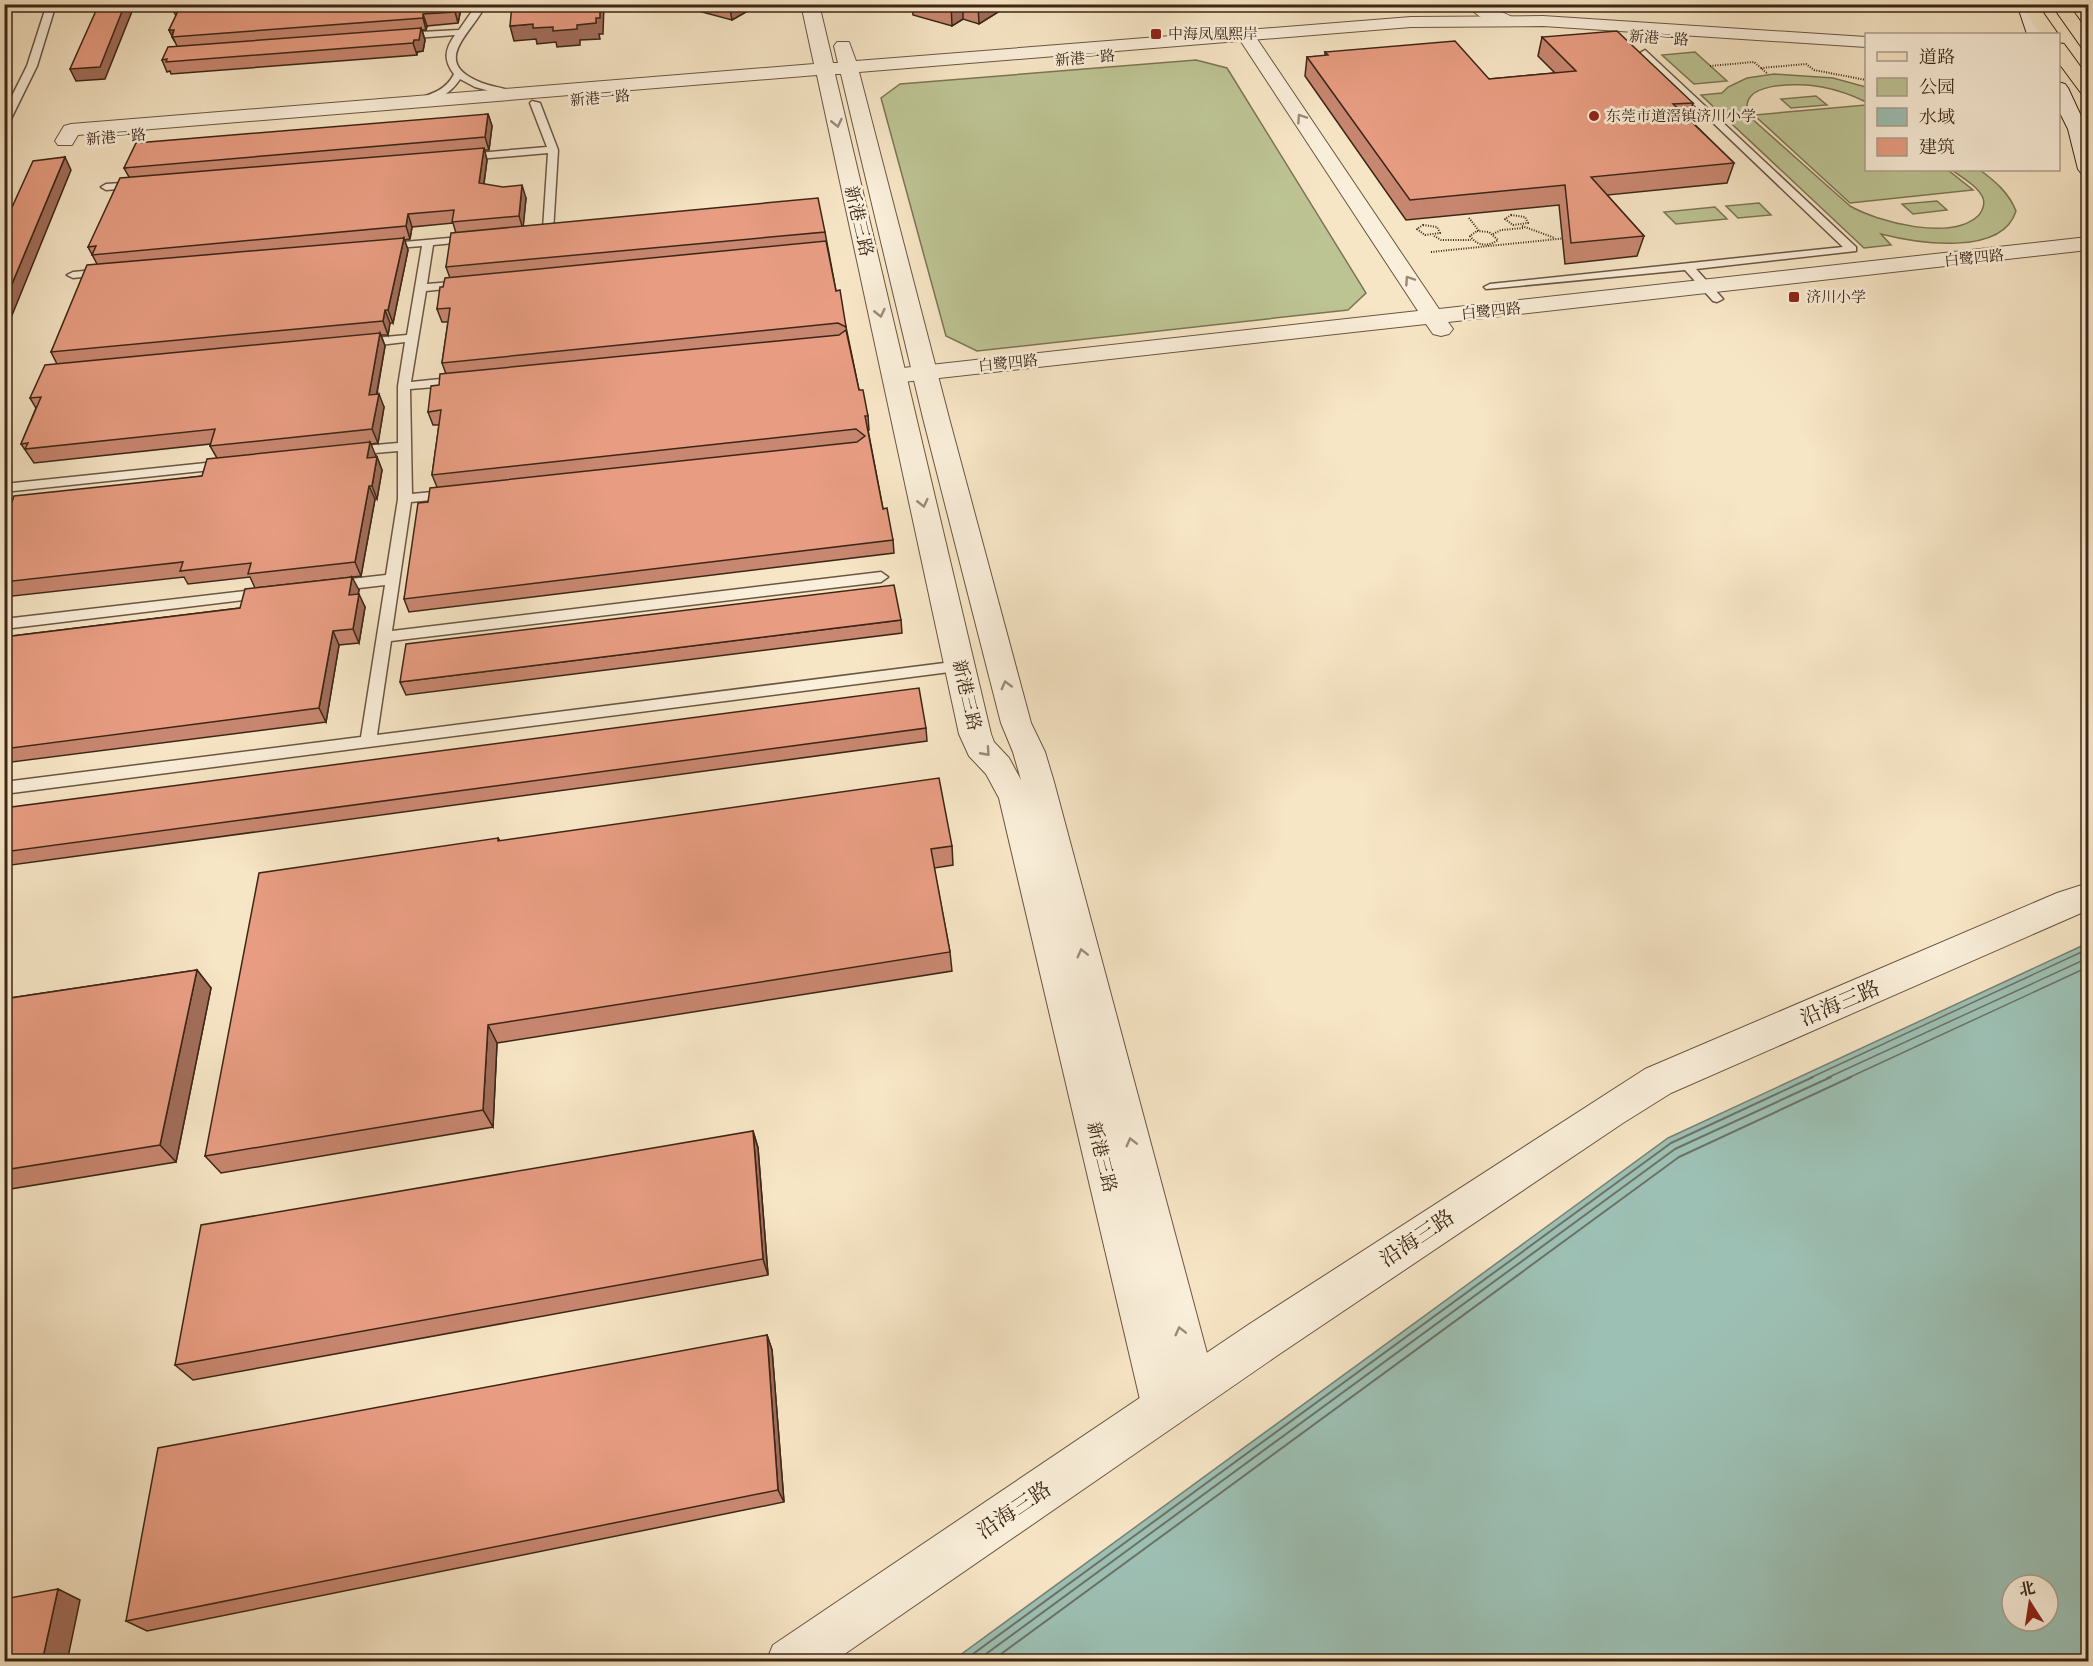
<svg xmlns="http://www.w3.org/2000/svg" width="2093" height="1666" viewBox="0 0 2093 1666" font-family="'IM FELL French Canon','Noto Serif SC',serif">
<style>
.green{fill:#bdc494;stroke:#7c7555;stroke-width:1.5}
.water{fill:#9dc0b4;stroke:#768275;stroke-width:1.5;fill-rule:evenodd}
.lines{fill:none;stroke-linecap:round;stroke-linejoin:round}
.shore-far1{stroke:#6c7365;stroke-width:1.5}
.shore{stroke:#6c7365;stroke-width:2}
.service-casing{stroke:#6b5642;stroke-width:3}
.minor-casing{stroke:#6b5642;stroke-width:2}
.tertiary-casing{stroke:#6b5642;stroke-width:2}
.secondary-casing{stroke:#3c2616;stroke-width:2}
.primary-casing{stroke:#3c2616;stroke-width:2}
.path{stroke:#3c2616;stroke-width:2;stroke-dasharray:1 1.5;stroke-linecap:butt}
.service{fill:#faefda;fill-rule:evenodd}
.minor{fill:#faefda;fill-rule:evenodd}
.tertiary{fill:#faefda;fill-rule:evenodd}
.secondary{fill:#faefda;fill-rule:evenodd}
.primary{fill:#f7e6c6;fill-rule:evenodd}
.wall{fill:#c88770;stroke:#3c2616;stroke-width:1.5}
.shaded-wall{fill:#a26e5b;stroke:#3c2616;stroke-width:1.5}
.building{fill:#e89d82;stroke:#3c2616;stroke-width:1.5}
.oneway{stroke:#9b8a78}
.poi-dot{fill:#8f2418;stroke:#faefda;stroke-width:2}
.labels{text-anchor:middle;stroke-width:5;stroke-linejoin:round;paint-order:stroke}
.far-poi-label{font-size:15px;fill:#3c2616;stroke:#faefda;text-anchor:start}
.far-street-label{font-size:15px;fill:#3c2616;stroke:#faefda}
.street-label{font-size:18px;fill:#3c2616;stroke:#faefda}
.near-street-label{font-size:21px;fill:#3c2616;stroke:#faefda}
</style>
<rect width="100%" height="100%" fill="#f7e6c6"/>
<filter id="stains"><feTurbulence type="fractalNoise" baseFrequency=".00333" numOctaves="4"/><feColorMatrix values="0 0 0 0 .2 0 0 0 0 .09 0 0 0 0 .02 0 0 0 .5 -.17"/></filter>
<radialGradient id="worn" r=".72"><stop offset=".6" stop-color="#630" stop-opacity="0"/><stop offset="1" stop-color="#630" stop-opacity=".3"/></radialGradient>
<path class="green" d="M1695,52L1727,81L1694,84L1662,55Z
M1196,60L1227,68L1366,293L1348,310L977,351L946,336L881,98L900,84Z
M1774,74L1833,78L1866,87V102C1852,95 1838,90 1822,87C1802,83 1732,80 1750,117L1850,206C1878,222 1952,242 1979,215C1983,210 1985,203 1983,198C1978,186 1961,177 1952,170H1980C1995,181 2009,193 2016,211C2002,257 1916,243 1881,234L1891,245L1864,248L1701,95L1722,93L1728,87L1747,78Z
M1816,96L1827,105L1791,108L1781,99Z
M1866,105V170H1948L1973,190L1850,203L1754,115Z
M1937,201L1947,210L1913,214L1902,204Z
M1759,203L1771,215L1738,218L1726,206Z
M1715,207L1727,219L1676,224L1664,212Z"/>
<path class="water" d="M2088,943V1661H952L1668,1138ZM2012,1585H2048V1621H2012Z"/>
<g class="lines">
<path class="shore-far1" d="M1810,1078L2088,949
M1827,1078L2088,958
M1848,1078L2088,967"/>
<path class="shore" d="M962,1662L1671,1143L1813,1077
M975,1662L1675,1149L1831,1077
M990,1662L1679,1157L1851,1077"/>
<defs>
<path id="service" d="M47,4H56L37,66L9,123L4,126V112L27,66Z
M165,4H188L168,9L165,8Z
M477,4H486C472,34 428,62 482,83C492,87 508,88 517,94L512,97L475,87L460,79C451,94 430,106 413,104V100C429,95 446,91 454,74C443,60 445,49 455,35L402,39L397,36L402,33L459,30Z
M1645,50L1856,247V251L1696,269L1723,299L1717,302L1713,301L1685,270L1486,289L1484,287L1490,284L1843,247L1642,55L1640,53Z
M532,101L540,103L558,150L553,232C549,237 537,237 530,235V231L543,229L548,153L466,160L461,157L466,154L547,147L530,103Z
M138,182L143,185L142,187L106,190L101,187L106,184Z
M472,236L476,237V241L433,245L427,284L464,281L470,284L464,287L426,291L411,382L460,377L466,381L460,385L410,389L412,494L452,490L459,494L452,498L411,502L392,631L881,572L888,577L881,582L391,641L377,735L960,661L967,666L965,670L4,794V782L361,737L385,585L333,591L326,586L333,581L386,575L398,499V451L352,455L346,451L352,447L398,443V386L405,342L363,347L357,343L363,339L407,335L422,246L385,249L381,248V244Z
M105,269L109,270V274L73,278L67,275L73,272Z
M225,461L232,465L230,468L4,492V484Z
M263,589L270,594L268,597L4,629V619Z"/>
<path id="minor" d="M1467,4H1485C1493,13 1508,11 1515,20L1512,24C1496,28 1476,17 1467,4Z
M1245,29L1251,30L1439,309L2088,237V250L1448,322L1453,329L1449,334L1441,336L1433,334L1426,324L894,383L885,381L882,376L885,371L894,369L1418,311L1236,34L1239,30Z
M2088,883V910L1671,1093L1623,1123L1278,1355L833,1662H766L773,1645L1248,1325L1645,1069L2057,893Z"/>
<path id="tertiary" d="M801,4H819L833,63H838L834,46L837,42H849L856,61L1411,17L1543,16L1866,37V47L1543,26L1411,27L859,72L949,418L1031,723L1045,752L1054,782L1216,1387L1209,1402L1194,1409L1185,1405L1179,1423L1164,1430L1149,1423L1142,1408L999,798L986,774L969,756L959,734L817,75L78,135L72,145H58L55,141L64,126L71,124L814,64ZM835,74H841L923,418L1001,723L1013,752L1021,780L1009,758L994,742L991,734Z"/>
<path id="secondary" d="M2017,4H2035L2045,34H2027Z
M2058,82L2065,84L2068,88L2088,131V175L2081,173L2078,169L2068,129L2058,109Z"/>
<path id="primary" d="M2020,4H2037L2058,34H2040Z
M2051,4H2068L2088,32V49L2082,48Z
M2058,43L2064,44L2088,77V95L2081,93L2058,62Z"/>
</defs>
<use href="#service" class="service-casing"/>
<use href="#minor" class="minor-casing"/>
<use href="#tertiary" class="tertiary-casing"/>
<use href="#secondary" class="secondary-casing"/>
<use href="#primary" class="primary-casing"/>
<path class="path" d="M1710,66L1754,62L1768,74
M1761,68L1806,64L1814,70L1866,80
M1511,215L1525,217L1528,223L1513,225L1505,219Z
M1469,218L1479,231
M1423,225L1437,227L1440,233L1425,235L1417,229Z
M1522,226L1555,238
M1477,231L1489,232L1498,240C1488,247 1477,246 1470,236Z
M1493,234L1501,230L1524,228
M1434,236L1441,240H1471
M1431,252L1567,238"/>
<use href="#service" class="service"/>
<use href="#minor" class="minor"/>
<use href="#tertiary" class="tertiary"/>
<use href="#secondary" class="secondary"/>
<use href="#primary" class="primary"/>
</g>
<path class="wall" d="M177,4H462L458,23L427,26L426,30H422L425,40L423,51L417,52V55L171,74L170,71L167,72L162,60L177,46L169,30L176,16L174,12Z
M672,4H760L732,20Z
M912,4H1011L979,24L963,19L952,26L913,15Z
M1542,37L1693,103L1688,118L1734,163L1727,183L1607,195L1644,236L1637,256L1565,264L1559,205L1406,220L1305,76L1307,57L1325,56V52L1489,79L1555,73L1538,56Z
M488,114L492,126L489,150H484L487,160L484,184L526,198L523,226L825,232L836,291L846,327L859,390L868,416L869,430H868L883,509L893,540L894,553L409,612L404,599L428,502L437,487L432,475L439,425H433L428,412L439,385L446,374L442,363L448,322H442L437,309L443,287L450,278L446,267L456,233L453,223L412,227L410,239L404,240L408,250L393,323H390L388,335H381L385,346L377,394L384,407L378,443L371,444L375,457H377L382,470L377,499H375L361,576L255,588L250,577L188,584L184,577L4,597V503L202,476L217,458L210,446L211,444L34,463L21,444L36,408L30,398L57,364L51,352L97,264L88,247L129,177L124,168Z
M359,590L358,594L365,607L359,643L339,645L326,722L4,763V637L240,608Z
M901,620L902,633L406,695L400,682Z
M926,728L927,741L4,866V808Z
M498,838L500,841L952,846L953,865L934,868L950,952L952,971L497,1043L493,1127L221,1173L205,1156Z
M197,970L211,988L176,1162L4,1190V999Z
M753,1131L758,1148L768,1275L193,1380L175,1365Z
M767,1335L772,1350L784,1502L147,1631L126,1621Z"/>
<path class="shaded-wall" d="M125,4H135L105,79L76,81L70,69Z
M456,4H462L458,23L455,12Z
M600,4H604L603,34H599L600,39L580,40V45L557,47L556,42L537,44L536,39L514,41L510,26L533,24L577,25Z
M729,4H760L732,20Z
M951,4H963V19L952,26Z
M978,4H1011L979,24Z
M423,14L427,26L426,30L423,18Z
M421,28L425,40L423,51L417,52V55L413,43L414,40Z
M169,30H174L172,37L175,42Z
M488,114L492,126L489,150L485,137Z
M484,148L487,160L482,196L479,183Z
M65,157L71,170L4,335V303Z
M522,185L526,198L523,229L519,216Z
M408,214L412,227L410,239L406,226Z
M404,238L408,250L393,323L388,310Z
M385,310L390,323L388,335L383,321Z
M380,333L385,346L374,408L369,395Z
M379,394L384,407L378,443L372,429Z
M370,442L376,456L373,471L367,458Z
M377,457L382,470L377,499L372,486Z
M369,486L375,499L361,576L355,562Z
M352,577L359,590L355,609L349,595Z
M359,594L365,607L359,643L353,629Z
M333,631L339,645L326,722L319,708Z
M197,970L211,988L176,1162L160,1145Z
M488,1025L497,1043L493,1127L483,1110Z
M753,1131L758,1148L768,1275L763,1259Z
M767,1335L772,1350L784,1502L778,1490Z
M58,1589L80,1600L67,1662H42Z"/>
<path class="building" d="M99,4H125L100,67L70,69Z
M177,4H456L455,12L423,14V18L172,37L174,30H169L178,11L174,12Z
M512,4H600V18H596V23L577,25V29L553,31V27L533,28V24L510,26Z
M421,28L419,40H414L413,43L166,62L167,59L162,60L168,47Z
M1617,31L1693,103L1673,104L1734,163L1591,177L1644,236L1571,243L1565,185L1410,200L1307,57L1328,55L1325,52L1455,41L1489,79L1576,71L1542,37Z
M488,114L485,137L124,168L136,143Z
M484,148L479,183L503,187L522,185L519,216L452,222L454,210L408,214L406,226L92,255L96,246L88,247L120,178Z
M65,157L4,303V225L33,161Z
M818,198L825,232L446,267L451,233Z
M404,238L388,310H385L383,321L51,352L87,265Z
M826,241L836,291L840,290L846,327L838,323L442,363L450,308L437,309L440,287H443L445,278Z
M846,330L859,390H863L868,416H865L883,509L887,508L893,540L404,599L418,503L428,502L430,488L857,442L865,436L856,429L432,475L441,410L428,412L431,386L439,385L440,374L839,335Z
M380,333L369,395L379,394L372,429L210,446L215,429L25,449L28,443L21,444L41,397L30,398L45,365Z
M370,442L367,458L377,457L372,486H369L355,562L248,574L251,563L180,571L183,562L4,582V503L12,502L14,496L202,476L207,459Z
M352,577L349,595L359,594L353,629L333,631L319,708L4,749V637L240,608L245,589Z
M894,585L901,620L400,682L406,644Z
M919,688L926,728L4,852V808Z
M939,778L952,846L931,849L950,952L488,1025L483,1110L205,1156L259,873L498,838V841Z
M197,970L160,1145L4,1170V999Z
M753,1131L763,1259L175,1365L201,1225Z
M767,1335L778,1490L126,1621L158,1448Z
M58,1589L42,1662H4V1599Z"/>
<defs><path id="oneway-chevron" d="M-2-3.5L2.5 0L-2 3.5" fill="none" stroke-width="1.6" stroke-linecap="round" stroke-linejoin="round" transform="scale(1.5)"/></defs>
<g class="oneway">
<use href="#oneway-chevron" transform="translate(1301 118) rotate(-124)"/>
<use href="#oneway-chevron" transform="translate(837 123) rotate(77)"/>
<use href="#oneway-chevron" transform="translate(1409 280) rotate(-124)"/>
<use href="#oneway-chevron" transform="translate(880 313) rotate(77)"/>
<use href="#oneway-chevron" transform="translate(923 503) rotate(77)"/>
<use href="#oneway-chevron" transform="translate(1006 685) rotate(-105)"/>
<use href="#oneway-chevron" transform="translate(986 752) rotate(48)"/>
<use href="#oneway-chevron" transform="translate(1082 953) rotate(-104)"/>
<use href="#oneway-chevron" transform="translate(1131 1142) rotate(-104)"/>
<use href="#oneway-chevron" transform="translate(1180 1331) rotate(-104)"/>
</g>
<g class="poi-dot">
<rect x="1150" y="28" width="12" height="12" rx="3"/>
<circle cx="1594" cy="116" r="6"/>
<rect x="1788" y="291" width="12" height="12" rx="3"/>
</g>
<g class="labels">
<g class="far-poi-label">
<text x="1168" y="39">中海凤凰熙岸</text>
<text x="1606" y="121">东莞市道滘镇济川小学</text>
<text x="1806" y="302">济川小学</text>
</g>
<g class="far-street-label">
<text transform="translate(1659 38) rotate(4)" y="5">新港一路</text>
<text transform="translate(1085 58) rotate(-5)" y="5">新港一路</text>
<text transform="translate(600 98) rotate(-5)" y="5">新港一路</text>
<text transform="translate(116 137) rotate(-5)" y="5">新港一路</text>
<text transform="translate(1974 258) rotate(-6)" y="5">白鹭四路</text>
<text transform="translate(1491 311) rotate(-6)" y="5">白鹭四路</text>
<text transform="translate(1008 363) rotate(-6)" y="5">白鹭四路</text>
</g>
<g class="street-label">
<text transform="translate(859 221) rotate(77)" y="6">新港三路</text>
<text transform="translate(967 695) rotate(77)" y="6">新港三路</text>
<text transform="translate(1102 1157) rotate(76)" y="6">新港三路</text>
</g>
<g class="near-street-label">
<text transform="translate(1840 1003) rotate(-23)" y="7">沿海三路</text>
<text transform="translate(1417 1238) rotate(-34)" y="7">沿海三路</text>
<text transform="translate(1014 1510) rotate(-34)" y="7">沿海三路</text>
</g>
</g>
<rect width="2093" height="1666" fill="none" stroke="#f7e6c6" stroke-width="24"/>
<rect x="6" y="6" width="2081" height="1654" fill="none" stroke="#3c2616" stroke-width="3"/>
<rect x="12" y="12" width="2069" height="1642" fill="none" stroke="#3c2616" stroke-width="1.5"/>
<rect x="1865" y="33" width="195" height="138" fill="#faefda" stroke="#ae9f8c" stroke-width="1.5"/>
<rect x="1877" y="52" width="30" height="9" fill="#f7e6c6" stroke="#ae9f8c" stroke-width="1.5"/>
<text x="1919" y="63" font-size="18" fill="#3c2616">道路</text>
<rect x="1877" y="78" width="30" height="18" fill="#bdc494" stroke="#ae9f8c" stroke-width="1.5"/>
<text x="1919" y="93" font-size="18" fill="#3c2616">公园</text>
<rect x="1877" y="108" width="30" height="18" fill="#9dc0b4" stroke="#ae9f8c" stroke-width="1.5"/>
<text x="1919" y="123" font-size="18" fill="#3c2616">水域</text>
<rect x="1877" y="138" width="30" height="18" fill="#e89d82" stroke="#ae9f8c" stroke-width="1.5"/>
<text x="1919" y="153" font-size="18" fill="#3c2616">建筑</text>
<g transform="translate(2030 1603) rotate(348)"><circle r="28" fill="#faefda" stroke="#ae9f8c" stroke-width="1.5"/>
<path d="M0-4.5L10 22L0 15L-10 22Z" fill="#8f2418"/>
<text y="-9" font-size="16" font-weight="bold" text-anchor="middle" fill="#3c2616">北</text>
</g>
<rect width="100%" height="100%" filter="url(#stains)"/>
<rect width="100%" height="100%" fill="url(#worn)"/>
</svg>
